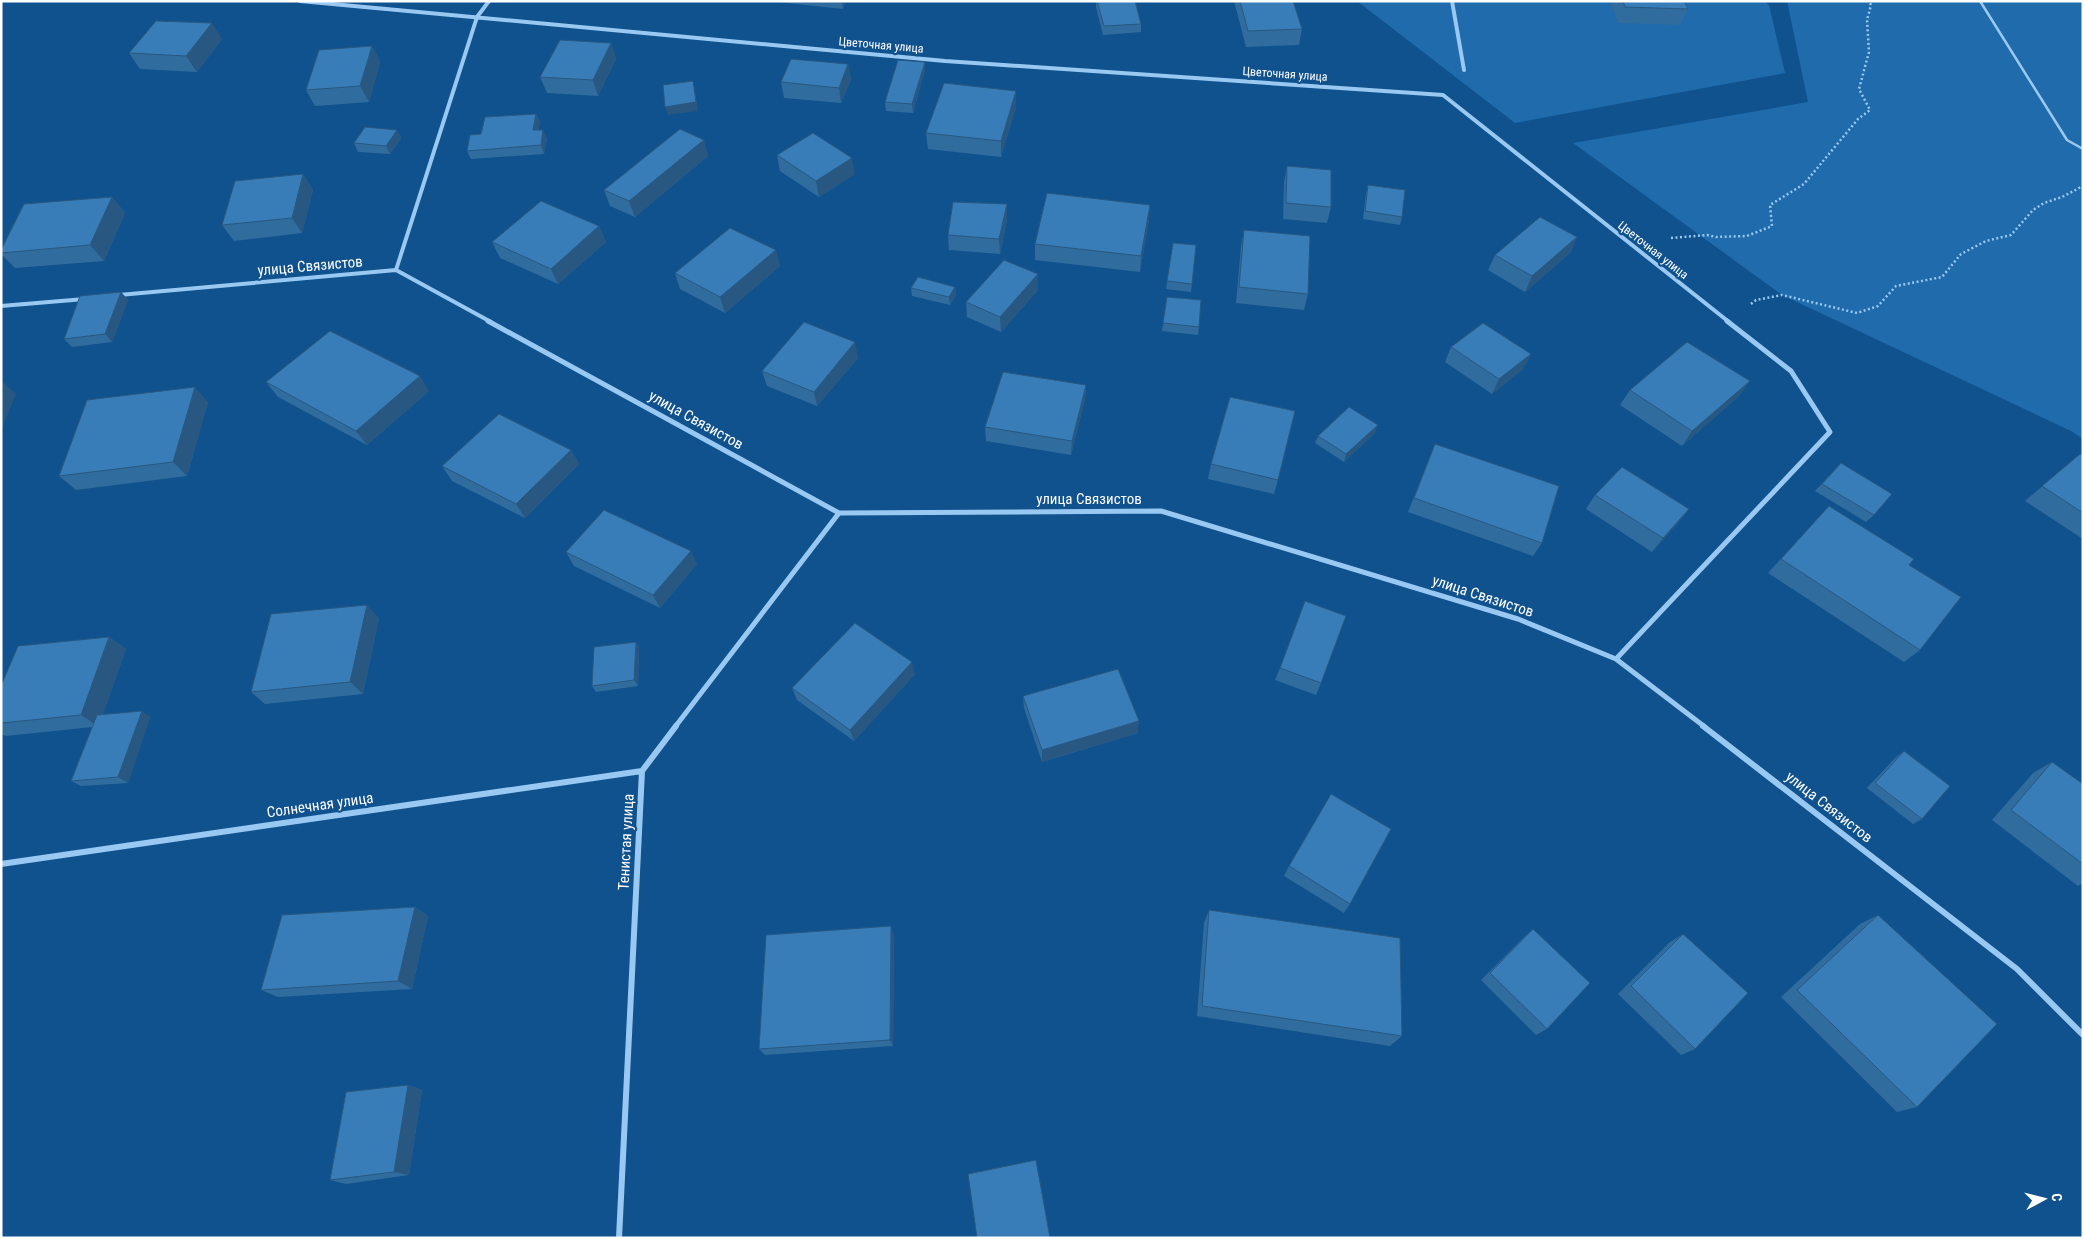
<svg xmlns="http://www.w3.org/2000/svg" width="2084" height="1239" viewBox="0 0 2084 1239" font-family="'Roboto Condensed',sans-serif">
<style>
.green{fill:#1f6bac}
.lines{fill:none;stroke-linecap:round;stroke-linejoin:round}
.path{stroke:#99c9f2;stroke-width:2.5;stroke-dasharray:2 2.5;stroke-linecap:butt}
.lane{stroke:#99c9f2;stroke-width:2.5}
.street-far2{stroke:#99c9f2;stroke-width:4}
.street-far1{stroke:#99c9f2;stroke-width:5}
.street{stroke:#99c9f2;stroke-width:6}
.wall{fill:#316c9e}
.shaded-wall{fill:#285881}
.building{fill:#397db8;stroke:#285881}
.labels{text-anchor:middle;stroke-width:4.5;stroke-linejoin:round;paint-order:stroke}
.far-street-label{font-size:12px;fill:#fff;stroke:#10528e}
.street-label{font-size:15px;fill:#fff;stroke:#10528e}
</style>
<rect width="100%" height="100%" fill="#10528e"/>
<path class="green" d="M1357,1H1764L1769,5L1785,73L1515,123Z
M1787,1H2083V439L2071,431L1782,295L1573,143L1808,102Z"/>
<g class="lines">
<path class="path" d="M1671,238L1707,235L1716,237L1747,236L1772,226L1770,205L1804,184L1858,119L1870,110L1859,89L1869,52L1867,20L1871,5L1869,1
M1751,304L1756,300L1782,295L1857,313L1878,306L1896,286L1942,277L1961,254L1986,241L2011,235L2033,210L2044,203L2062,197L2083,186"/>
<path class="lane" d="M1980,1L2067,140L2083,149"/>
<path class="street-far2" d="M300,1L945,61L1443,95L1729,322
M1452,1L1464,70
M396,270L477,17L489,1
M119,295L396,270L491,322
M1,306L85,299"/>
<path class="street-far1" d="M488,321L839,513L1161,511L1518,619L1616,659L1705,727
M1616,659L1830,432L1791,371L1727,321
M675,727L839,513"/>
<path class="street" d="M1703,726L2017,969L2083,1035
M1,864L642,771
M619,1238L642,771L676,726"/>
</g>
<path class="wall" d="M777,1H846L843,9L777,2Z
M1096,1H1135L1141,24V32L1103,35L1096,7Z
M1234,1H1293L1302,29L1299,45L1246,47Z
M1610,1H1684L1688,9L1680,25L1618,23Z
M222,39L197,72L140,69L129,53Z
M611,43L616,59L598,96L547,93L540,77Z
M372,46L380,62L369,102L315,106L306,90Z
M925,62V70L913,113L886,111L885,102Z
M848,64L851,80L841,103L784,98L781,82Z
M1016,91V107L1001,157L928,149L926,133Z
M536,114L540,122L538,130L547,138L544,154L471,159L467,151L481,134Z
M397,130L401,138L390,154L358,152L354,143Z
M777,155L855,174L819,197L780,171Z
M708,156L635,217L610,206L604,190Z
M1287,166L1331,207L1327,223L1283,219L1284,182Z
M303,174L313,190L302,233L234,241L222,225Z
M1368,185L1402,217L1400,225L1363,219L1366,193Z
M112,197L125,213L104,261L15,268L1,254V250Z
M1007,204V220L1000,254L949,250L948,235Z
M1149,220L1140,272L1035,260V244Z
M599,226L606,242L558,284L500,258L492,242Z
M1244,230L1308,294L1304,310L1236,303L1241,246Z
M1577,237L1570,253L1525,292L1488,270L1495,255Z
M1173,243L1196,245L1191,292L1166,289Z
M780,266L725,313L680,289L675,273Z
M955,287L956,295L950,305L912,296L911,288Z
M1038,290L1001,332L967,317L966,302Z
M121,292L128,300L112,342L72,347L64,339Z
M1167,297L1199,327L1198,335L1162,331Z
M1451,347L1531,354L1523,369L1492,394L1445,362Z
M858,358L817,406L767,386L762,371Z
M1750,381L1739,396L1682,446L1620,405L1630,390Z
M266,382L429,391L367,445L278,397Z
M1086,385L1085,400L1071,455L986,441L985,427Z
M208,402L187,476L76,490L59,476Z
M1375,433L1344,462L1315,443L1318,436Z
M1435,444L1542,543L1533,556L1408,512Z
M571,450L579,464L525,518L452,481L442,466Z
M2080,454L2083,455V539L2025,501Z
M1841,463L1874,515L1866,522L1815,491Z
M1211,464L1278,480L1274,494L1208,479Z
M1595,495L1689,509L1678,523L1652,552L1586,509Z
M1829,506L1909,565L1920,650L1904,662L1768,573Z
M566,552L697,564L660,608L574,566Z
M379,618L363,694L265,704L251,692Z
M109,637L126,649L103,714L150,717L128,783L81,786L71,781L92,727L6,736L1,734V686Z
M636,642L639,648L638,686L596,692L592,686Z
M1280,668L1321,683L1316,695L1275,680Z
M915,674L854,741L797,700L792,688Z
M1023,696L1138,733L1042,762L1024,708Z
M1904,751L1922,819L1913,824L1867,788L1896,757Z
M2052,762L2083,784V883L2078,886L1992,820L2033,773Z
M1289,866L1350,904L1344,913L1284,876Z
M415,907L428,916L412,989L278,997L261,990Z
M1209,910L1402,1036L1390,1046L1197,1016L1204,923Z
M1878,915L1917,1107L1897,1112L1781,997L1860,924Z
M1533,929L1547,1029L1536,1035L1481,980L1523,938Z
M1683,934L1695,1049L1681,1055L1618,994L1670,942Z
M894,935L893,1046L765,1055L759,1049Z
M408,1085L422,1090L409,1175L346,1184L330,1180Z"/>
<path class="shaded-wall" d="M842,1H846L843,9Z
M212,23L222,39L197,72L186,56Z
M611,43L616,59L598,96L593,80Z
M372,46L380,62L369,102L360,86Z
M925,62V70L913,113L912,104Z
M848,64L851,80L841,103L839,88Z
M693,81L695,89L698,111L668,115L665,107Z
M1016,91V107L1001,157V141Z
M536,114L540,122L536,139L533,130Z
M397,130L401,138L390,154L386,146Z
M543,130L547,138L544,154L541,145Z
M704,140L708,156L635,217L629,201Z
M852,158L855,174L819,197L816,181Z
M303,174L313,190L302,233L292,218Z
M112,197L125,213L104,261L90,245Z
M1007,204V220L1000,254L999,239Z
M1150,205L1149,220L1140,272L1141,256Z
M599,226L606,242L558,284L551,269Z
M1577,237L1570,253L1525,292L1532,276Z
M776,250L780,266L725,313L720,297Z
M1038,274V290L1001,332L1000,317Z
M955,287L956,295L950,305L949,297Z
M121,292L128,300L112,342L105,334Z
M855,342L858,358L817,406L814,392Z
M1531,354L1523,369L1492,394L1499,379Z
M420,376L429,391L367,445L356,431Z
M1,380L16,394L1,431Z
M1750,381L1739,396L1682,446L1692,431Z
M1086,385L1085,400L1071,455L1072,441Z
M195,387L208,402L187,476L173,462Z
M1378,425L1375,433L1344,462L1346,454Z
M571,450L579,464L525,518L516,504Z
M1689,509L1678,523L1652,552L1663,538Z
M691,551L697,564L660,608L653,595Z
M367,605L379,618L363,694L350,682Z
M109,637L126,649L99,727L81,715Z
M636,642L639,648L638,686L634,680Z
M912,662L915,674L854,741L850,730Z
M142,711L150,717L128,783L118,777Z
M1139,721L1138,733L1042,762V750Z
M415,907L428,916L412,989L398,981Z
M891,926L894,935L893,1046L890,1040Z
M408,1085L422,1090L409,1175L394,1172Z"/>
<path class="building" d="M1097,1H1135L1141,24L1104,26Z
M1240,1H1293L1302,29L1248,31Z
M1623,1H1684L1688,9L1625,7Z
M156,21L212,23L186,56L129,53Z
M560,40L611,43L593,80L540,77Z
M372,46L360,86L306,90L319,50Z
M791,59L848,64L839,88L781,82Z
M898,60L925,62L912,104L885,102Z
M693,81L696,102L665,107L663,85Z
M944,83L1016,91L1001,141L926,133Z
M536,114L533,130H543L541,145L467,151L470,135L481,134L485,117Z
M365,127L397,130L386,146L354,143Z
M680,129L704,140L629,201L604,190Z
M813,133L852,158L816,181L777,155Z
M1287,166L1331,170V207L1286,203Z
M303,174L292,218L222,225L235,181Z
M1368,185L1405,190L1402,217L1365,211Z
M1047,193L1150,205L1141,256L1035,244Z
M112,197L90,245L1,253V250L24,204Z
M541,201L599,226L551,269L492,242Z
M953,202L1007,204L999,239L948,235Z
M1540,217L1577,237L1532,276L1495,255Z
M730,228L776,250L720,297L675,273Z
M1244,230L1310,236L1308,294L1239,287Z
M1173,243L1196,245L1192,284L1167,281Z
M1004,260L1038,274L1000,317L966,302Z
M918,277L955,287L949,297L911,288Z
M121,292L105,334L64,339L80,296Z
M1167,297L1201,300L1199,327L1163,323Z
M804,322L855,342L814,392L762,371Z
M1483,323L1531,354L1499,379L1451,347Z
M330,331L420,376L356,431L266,382Z
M1687,342L1750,381L1692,431L1630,390Z
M1003,372L1086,385L1072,441L985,427Z
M195,387L173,462L59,476L87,400Z
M1230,397L1295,411L1278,480L1211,464Z
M1349,407L1378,425L1346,454L1318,436Z
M499,414L571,450L516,504L442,466Z
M1435,444L1559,486L1542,543L1414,498Z
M2080,454L2083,455V513L2042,486Z
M1841,463L1892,494L1874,515L1822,484Z
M1622,467L1689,509L1663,538L1595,495Z
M1829,506L1914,559L1909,565L1961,597L1920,650L1781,559Z
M604,510L691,551L653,595L566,552Z
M1305,601L1346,616L1321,683L1280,668Z
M367,605L350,682L251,692L271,614Z
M855,623L912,662L850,730L792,688Z
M109,637L81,715L1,723V686L18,646Z
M636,642L634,680L592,686L594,647Z
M1118,669L1139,721L1042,750L1023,696Z
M142,711L118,777L71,781L97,715Z
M1904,751L1950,786L1922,819L1875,783Z
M2052,762L2083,784V864L2011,810Z
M1331,794L1391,829L1350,904L1289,866Z
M415,907L398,981L261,990L282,915Z
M1209,910L1400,938L1402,1036L1202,1006Z
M1878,915L1997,1024L1917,1107L1797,990Z
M891,926L890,1040L759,1049L766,935Z
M1533,929L1590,983L1547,1029L1490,973Z
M1683,934L1748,993L1695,1049L1631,986Z
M408,1085L394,1172L330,1180L346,1092Z
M1036,1160L1050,1238H977L968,1174Z"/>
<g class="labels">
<g class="far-street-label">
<text transform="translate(881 45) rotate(5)" y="4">Цветочная улица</text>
<text transform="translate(1285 74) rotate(4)" y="4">Цветочная улица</text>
<text transform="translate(1653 250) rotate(38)" y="4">Цветочная улица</text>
</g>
<g class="street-label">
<text transform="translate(310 266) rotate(-5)" y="5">улица Связистов</text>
<text transform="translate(696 420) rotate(29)" y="5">улица Связистов</text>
<text x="1089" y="504">улица Связистов</text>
<text transform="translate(1483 596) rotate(18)" y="5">улица Связистов</text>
<text transform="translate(320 805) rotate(-8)" y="5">Солнечная улица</text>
<text transform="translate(1829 807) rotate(38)" y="5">улица Связистов</text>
<text transform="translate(626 842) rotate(-87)" y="5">Тенистая улица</text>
</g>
</g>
<rect width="2084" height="1239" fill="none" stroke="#ffffff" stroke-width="5"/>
<g transform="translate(2044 1199) rotate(83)" stroke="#10528e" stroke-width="4" paint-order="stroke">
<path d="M0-4L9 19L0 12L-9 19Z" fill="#ffffff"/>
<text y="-8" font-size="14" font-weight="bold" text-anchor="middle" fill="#ffffff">С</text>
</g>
</svg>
